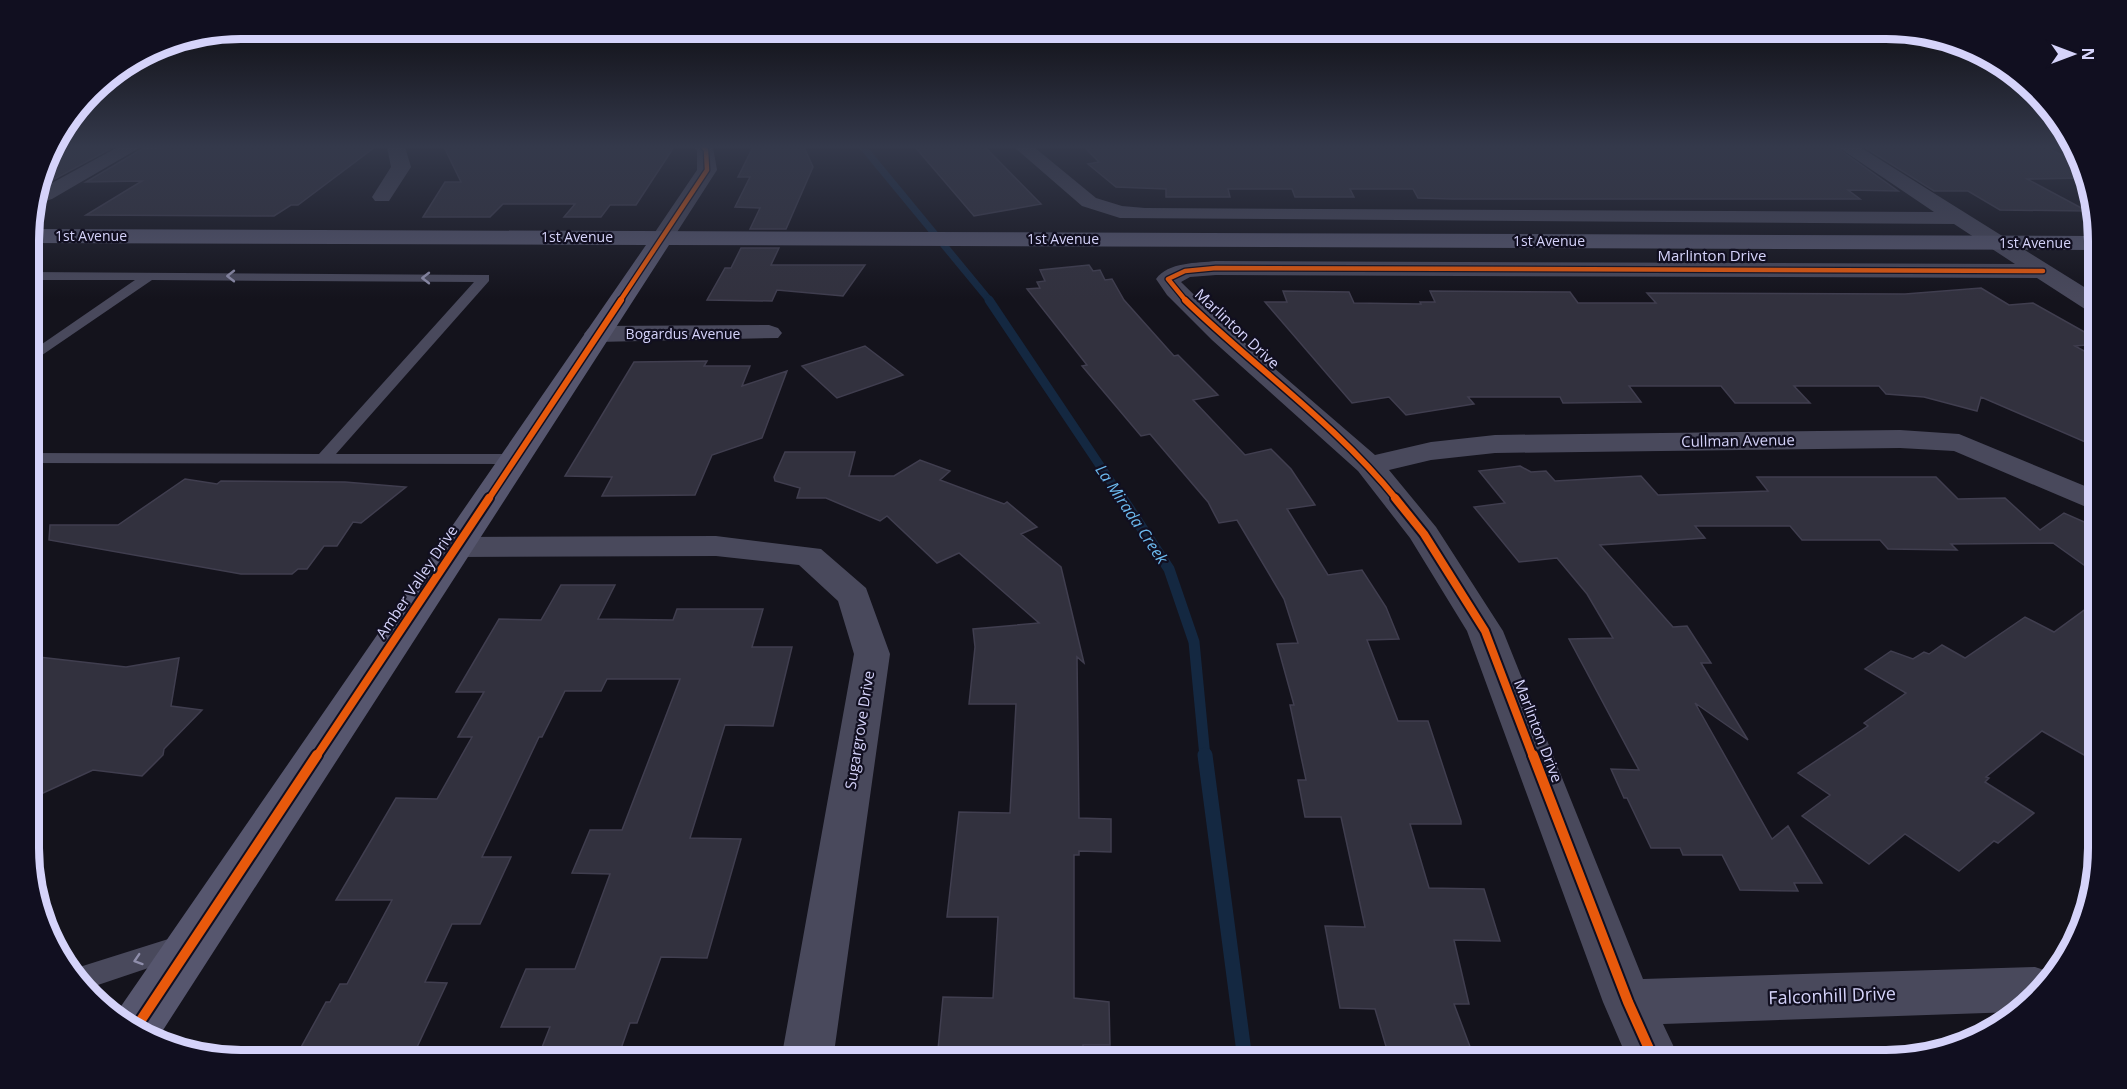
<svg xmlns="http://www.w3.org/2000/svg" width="2127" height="1089" viewBox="0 0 2127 1089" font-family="'Open Sans',sans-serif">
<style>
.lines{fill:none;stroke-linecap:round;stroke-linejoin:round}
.stream-far3{stroke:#142841;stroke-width:7}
.stream-far2{stroke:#142841;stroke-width:9}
.stream-far1{stroke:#142841;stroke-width:11}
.stream{stroke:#142841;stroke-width:15}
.building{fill:#32313e;stroke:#403e4f;stroke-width:1.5}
.lane{fill:#49495c;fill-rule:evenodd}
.street{fill:#49495c;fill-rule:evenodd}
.secondary{fill:#56566e;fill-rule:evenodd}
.cycleway-far3-casing{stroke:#110f20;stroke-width:7}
.cycleway-far2-casing{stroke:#110f20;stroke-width:9}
.cycleway-far1-casing{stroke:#110f20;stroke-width:12}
.cycleway-casing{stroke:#110f20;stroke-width:14}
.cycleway-far3{stroke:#e8590c;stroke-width:4.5}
.cycleway-far2{stroke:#e8590c;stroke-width:6}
.cycleway-far1{stroke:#e8590c;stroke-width:8}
.cycleway{stroke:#e8590c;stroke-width:10}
.oneway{stroke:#8f8eab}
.labels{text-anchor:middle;stroke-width:4.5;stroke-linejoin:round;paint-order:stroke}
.far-street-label{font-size:14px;fill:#d5d3fa;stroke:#110f20}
.street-label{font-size:15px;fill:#d5d3fa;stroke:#110f20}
.water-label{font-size:16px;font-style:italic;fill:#6cbaef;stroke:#110f20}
.near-street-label{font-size:18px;fill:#d5d3fa;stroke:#110f20}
.rim{fill:none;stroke:#d5d3fa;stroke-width:8}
</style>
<rect width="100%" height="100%" fill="#14131c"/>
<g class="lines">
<path class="stream-far3" d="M863,147L990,301"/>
<path class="stream-far2" d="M989,300L1123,500"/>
<path class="stream-far1" d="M1122,498L1169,569L1194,642L1205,757"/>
<path class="stream" d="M1205,755L1245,1060"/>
</g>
<path class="building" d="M176,147H375L298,205H291L274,216L86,215L142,181L86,182L142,149Z
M444,147H674L636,205H610L601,217H564L575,204H503L490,217H423L445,182H461Z
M753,147H804L813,167L786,229H750L760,208L735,207L750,177H738Z
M915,147H985L1041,204L974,216Z
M1084,147H1836L1898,191L1848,190L1860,199H1452L1418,198L1413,189H1350L1354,197H1295L1292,189H1228L1230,197H1166V189L1116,187L1088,164L1099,162Z
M1864,147H2046L2078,163L2083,178L2027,179L2087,211L2000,210L1968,191H1934Z
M50,149H110L49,182H41Z
M741,248H779L771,265H865L843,296L777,290L772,301L707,300L725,268H731Z
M1089,265L1093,271L1100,270L1105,280L1112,279L1124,300L1174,356L1178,355L1218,395L1193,400L1245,455L1271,449L1291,469L1315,505L1287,509L1328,575L1362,570L1386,607L1399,639L1367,640L1398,721H1428L1461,821V824H1410L1429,888L1484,889L1500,941L1454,940L1469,1004H1454L1475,1060H1390L1375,1009L1340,1008L1325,926L1365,927L1341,817H1305L1298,780H1306L1290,705H1294L1277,644L1298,643L1284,599L1237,520L1219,523L1208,502L1150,434L1141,436L1082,366L1087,365L1027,289L1040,288L1037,282L1045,281L1040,270Z
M1981,288L2009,305L2033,303L2097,339V344L2075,346L2097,358V447L1981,397L1977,411L1924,397L1886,394L1879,386H1794L1810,403H1735L1721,386H1629L1641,402L1563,403L1560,397H1468L1474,404L1406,415L1389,397L1352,403L1265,302H1287L1283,291L1349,292L1354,303L1421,304L1420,302H1435L1430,291L1570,292L1578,303H1656L1647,293L1905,294Z
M865,346L903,375L837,398L802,366Z
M707,361L704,366H750L742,386L787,371L762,438L712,455L695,495L602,496L612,477L565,476L634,362Z
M785,452H855L849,476H894L920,460L950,471L940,480L1004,504L1007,502L1037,527L1021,534L1061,567L1084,663L1077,657L1079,818L1111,819V852L1079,851V855H1074V998L1109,1002L1110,1045H1083V1060H937L943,997L993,998L998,917H947L959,812L1010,813L1016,704H969L975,647L973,629L1039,623L959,553L937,563L887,516L880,521L826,498H797L800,488L775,481L774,477Z
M1520,466L1531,472L1546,471L1555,481L1641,476L1658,495L1768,491L1757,477H1936L1958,499L2005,498L2040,530L2064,513L2098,528V575L2053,543L1951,544L1957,550L1888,549L1880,540H1802L1790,526H1695L1705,538L1600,545L1673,627L1687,626L1711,663H1701L1748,740L1695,703L1772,839L1788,826L1822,883H1794L1798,891L1740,890L1722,855H1683L1680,848H1651L1627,798H1624L1611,769L1639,770L1569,639L1613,638L1587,594L1557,558L1519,562L1474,507L1505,503L1479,471Z
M185,479L217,484L221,481L345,482L406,487L361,523L353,522L337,546H324L307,569H298L292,574H241L49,540L50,525H118Z
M561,585H615L598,619L673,620L677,609H763L752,647H792L773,726L725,725L690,838L741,839L707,958L661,957L637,1023H630L617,1060H537L550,1027H501L526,969H575L610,874L572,873L590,830H622L680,679H607L601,691H565L542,737H539L482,857H511L480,924H452L425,982L447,983L411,1060H294L326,1002H330L340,984H347L392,900H336L396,798L437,799L472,737H458L484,692H456L499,619L541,620Z
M2098,600V763L2042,731L1986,777L1989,778L1985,782L2034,813L1998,843L1994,841L1959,871L1905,834L1869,864L1802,816L1830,795L1798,773L1868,726L1864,723L1906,693L1865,669L1891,651L1913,659L1924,652L1929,654L1942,645L1965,658L2025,617L2054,632Z
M30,656L126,667L179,658L171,706L202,710L164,749L163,755L142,776L93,770L30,799Z"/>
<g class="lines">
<path class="lane" d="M29,272L489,275V281L336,454H514L522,459L514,464L29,463V453L319,454L474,282L152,280L29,364V353L135,280H29Z
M181,935L190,938L194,946L190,954L86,989L72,977L70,970Z"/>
<path class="street" d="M118,147H141L52,199L45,201L37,198L39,190Z
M387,147H405L411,167L389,201H375L372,197L391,167Z
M694,147H713L717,170L670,243H654L651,238L697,170V151Z
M1014,147H1034L1096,198L1122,206L1145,208L1934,212L1838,147H1860L2097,295V313L2088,311L2037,278L1216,275L1190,277L1181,282L1230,330L1375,455L1431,442L1495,435L1900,430L1959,434L2097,491L2098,512L1954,451L1900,448L1495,453L1431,460L1389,470L1436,527L1503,631L1643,979L2035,967L2050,972L2015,1012L1663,1024L1680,1060H1628L1603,1002L1467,631L1410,538L1358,471L1212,340L1167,295L1156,279C1168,262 1197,263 1216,261L2015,264L1954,224L1120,218L1082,206Z
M769,325L778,328L782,333L778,338L597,342L588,339L584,334L588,329L597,326Z
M716,536L821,549L866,588L890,654L833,1060H781L854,654L838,601L799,565L716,556L457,557L445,554L440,547L445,540L457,537Z"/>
<path class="secondary" d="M29,229L2097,236V250L669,245L156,1041L147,1038L117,1012L646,245L29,243Z"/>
<defs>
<path id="cycleway-far3" d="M620,301L707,170L706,150L703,147
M1186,301L1168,279L1185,271L1216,268L2043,271"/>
<path id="cycleway-far2" d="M1185,300C1254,367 1336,424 1397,500
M488,500L621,300"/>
<path id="cycleway-far1" d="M1395,498L1424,534L1485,631L1533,757
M316,757L489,498"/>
<path id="cycleway" d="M1533,755L1628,1002L1654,1060
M135,1029L317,755"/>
</defs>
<use href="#cycleway-far3" class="cycleway-far3-casing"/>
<use href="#cycleway-far2" class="cycleway-far2-casing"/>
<use href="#cycleway-far1" class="cycleway-far1-casing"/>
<use href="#cycleway" class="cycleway-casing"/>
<use href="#cycleway-far3" class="cycleway-far3"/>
<use href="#cycleway-far2" class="cycleway-far2"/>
<use href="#cycleway-far1" class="cycleway-far1"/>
<use href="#cycleway" class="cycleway"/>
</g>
<defs><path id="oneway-chevron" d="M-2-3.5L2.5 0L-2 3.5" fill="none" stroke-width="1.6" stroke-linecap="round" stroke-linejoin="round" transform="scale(1.5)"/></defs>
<g class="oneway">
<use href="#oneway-chevron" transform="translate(231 276) rotate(-180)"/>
<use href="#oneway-chevron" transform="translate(426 278) rotate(-180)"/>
<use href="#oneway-chevron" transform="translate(138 960) rotate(162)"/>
</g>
<linearGradient id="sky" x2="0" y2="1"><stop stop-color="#0b0a0f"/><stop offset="0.49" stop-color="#34394b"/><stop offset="1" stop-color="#34394b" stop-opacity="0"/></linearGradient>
<rect width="2127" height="299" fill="url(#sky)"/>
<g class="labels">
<g class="far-street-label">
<text x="91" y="241">1st Avenue</text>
<text x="577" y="242">1st Avenue</text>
<text x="1063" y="244">1st Avenue</text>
<text x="1549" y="246">1st Avenue</text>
<text x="2035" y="248">1st Avenue</text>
<text x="683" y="339">Bogardus Avenue</text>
</g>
<g class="street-label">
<text x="1712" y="261">Marlinton Drive</text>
<text transform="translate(1237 329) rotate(43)" y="5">Marlinton Drive</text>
<text transform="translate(1738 441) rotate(-1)" y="5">Cullman Avenue</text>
<text transform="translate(417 582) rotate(-56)" y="5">Amber Valley Drive</text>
<text transform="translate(860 730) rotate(-81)" y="5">Sugargrove Drive</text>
<text transform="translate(1538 731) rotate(69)" y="5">Marlinton Drive</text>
</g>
<g class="water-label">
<text transform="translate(1132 514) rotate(56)" y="6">La Mirada Creek</text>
</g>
<g class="near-street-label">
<text transform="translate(1832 996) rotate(-2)" y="6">Falconhill Drive</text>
</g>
</g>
<path d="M0 0H2127V1089H0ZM241 39H1886A202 202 0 0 1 2088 241V848A202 202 0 0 1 1886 1050H241A202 202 0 0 1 39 848V241A202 202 0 0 1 241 39Z" fill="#110f20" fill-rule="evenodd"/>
<path class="rim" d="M241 39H1886A202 202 0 0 1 2088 241V848A202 202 0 0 1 1886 1050H241A202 202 0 0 1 39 848V241A202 202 0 0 1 241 39Z"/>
<g transform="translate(2073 54) rotate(90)" stroke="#110f20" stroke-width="4.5" paint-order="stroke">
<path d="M0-4.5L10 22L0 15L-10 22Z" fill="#d5d3fa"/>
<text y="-9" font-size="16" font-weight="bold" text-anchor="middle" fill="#d5d3fa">N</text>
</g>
</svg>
